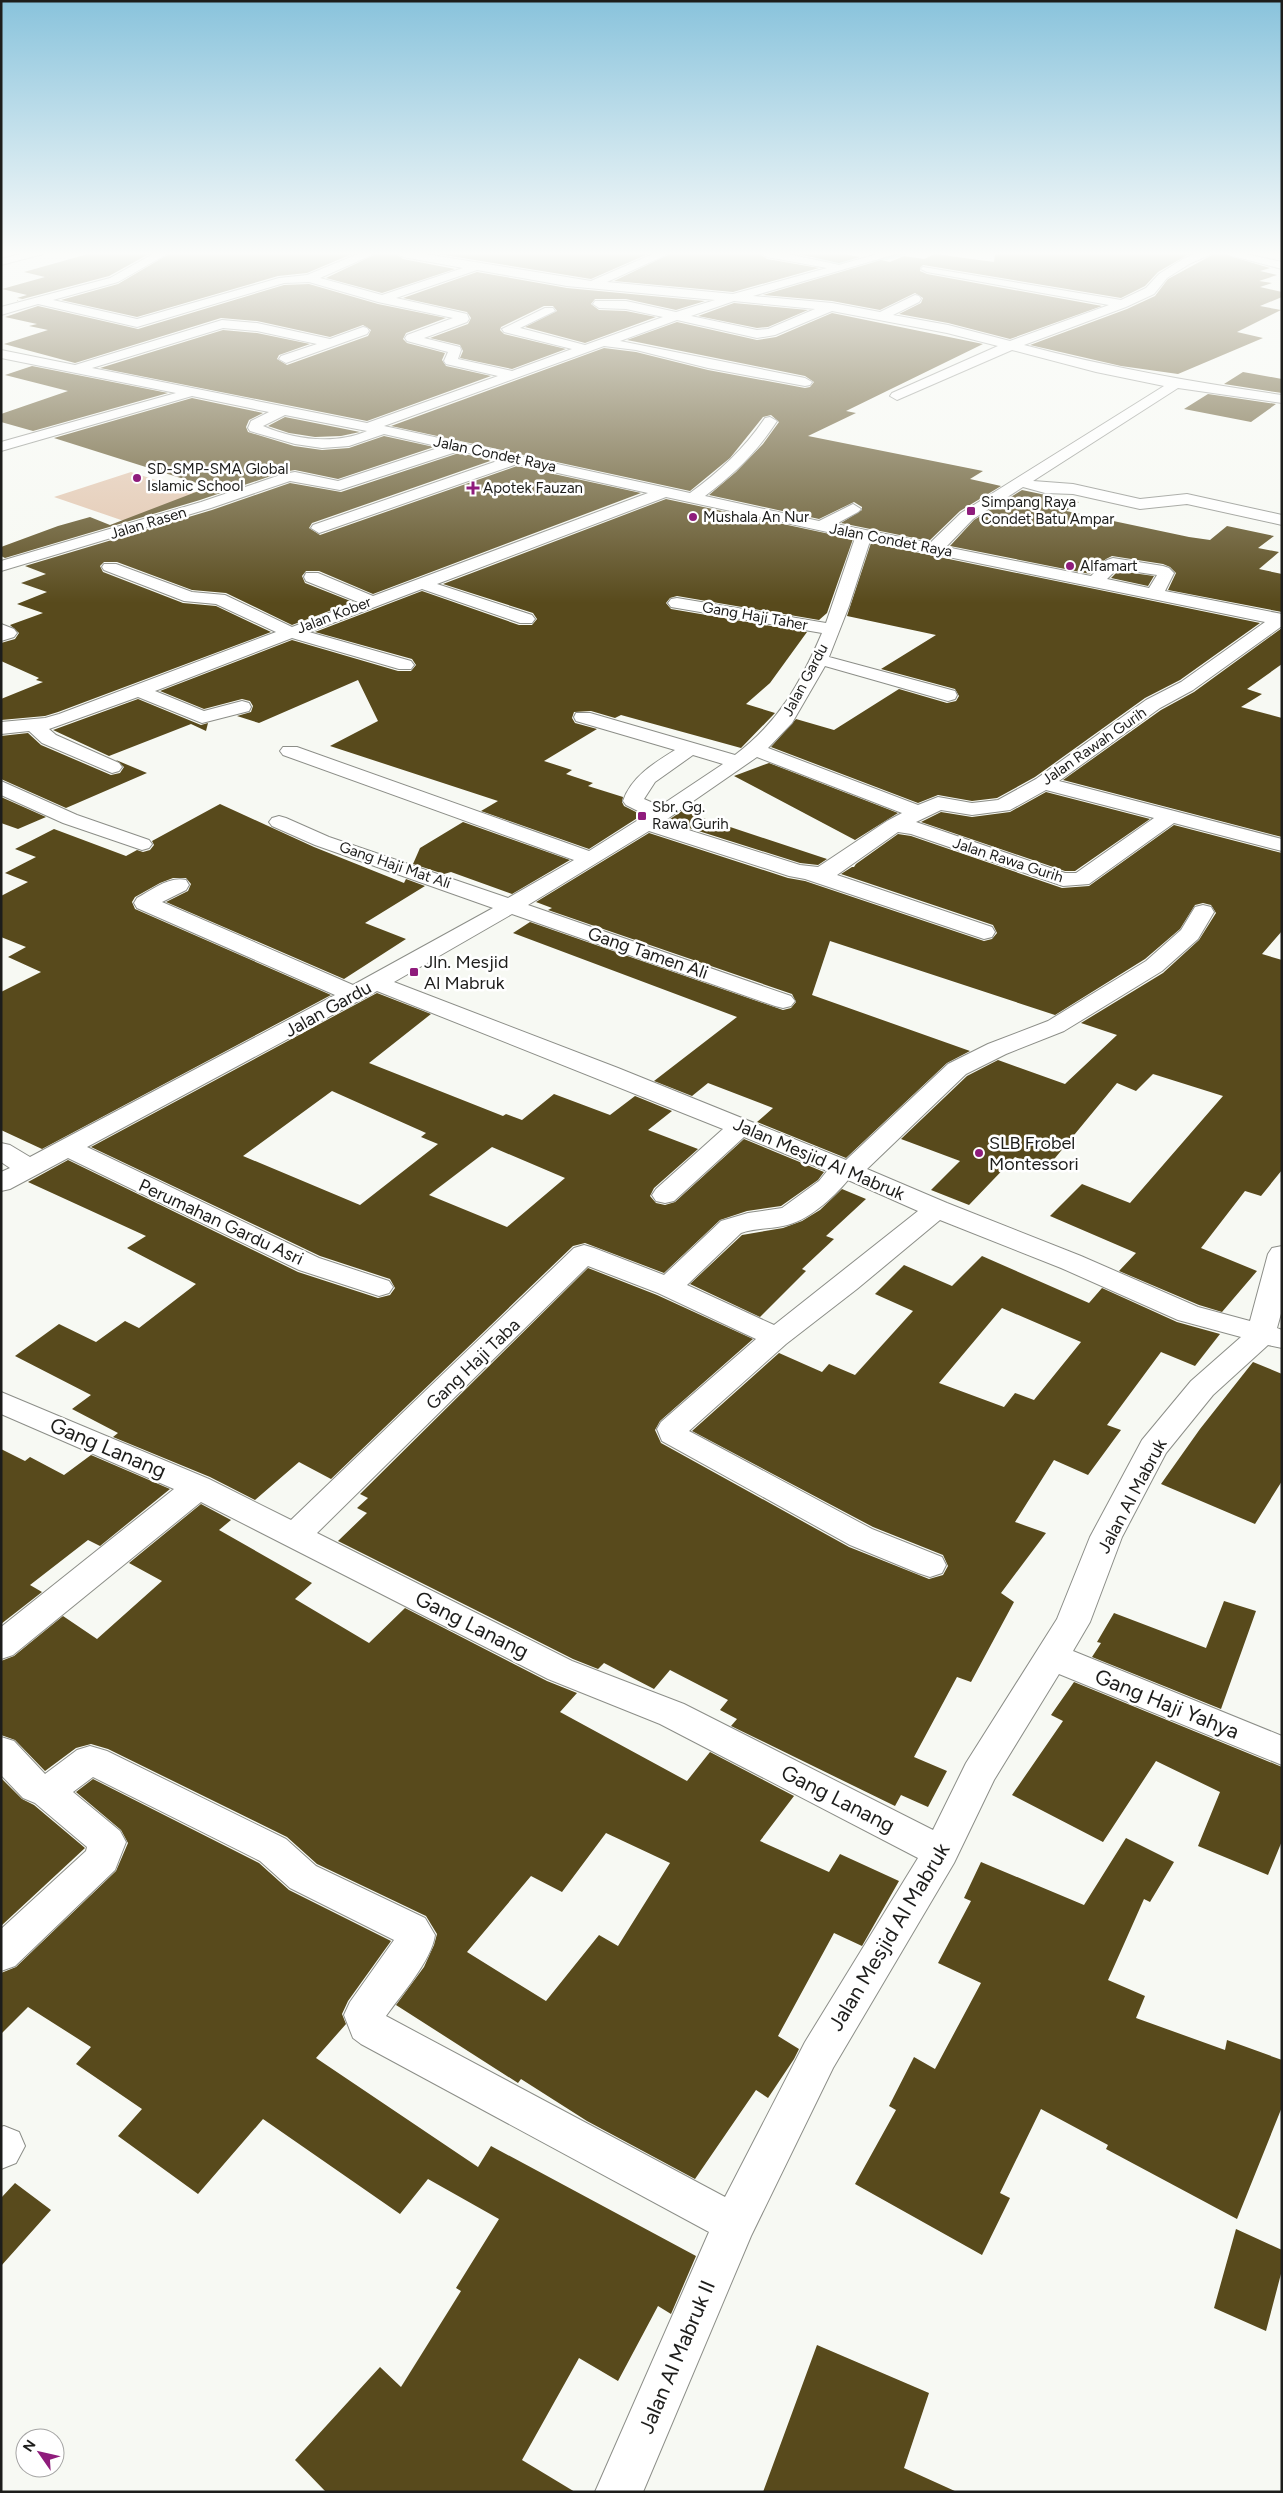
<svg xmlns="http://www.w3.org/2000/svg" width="1283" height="2493" viewBox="0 0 1283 2493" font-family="Figtree,sans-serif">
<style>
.green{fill:#e0c2a9}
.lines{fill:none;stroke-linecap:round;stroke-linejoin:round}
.stream{fill:#9bd9cb;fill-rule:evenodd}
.building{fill:#584a1c;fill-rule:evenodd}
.minor-casing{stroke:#8c8e88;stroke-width:2}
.minor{fill:#fff;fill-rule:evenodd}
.poi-dot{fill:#8f1c7c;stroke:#fff;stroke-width:2}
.labels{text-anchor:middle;stroke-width:5;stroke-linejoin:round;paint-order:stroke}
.far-street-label{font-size:15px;fill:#1d1d1b;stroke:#fff}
.far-poi-label{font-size:15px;fill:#1d1d1b;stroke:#fff;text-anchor:start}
.street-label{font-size:18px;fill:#1d1d1b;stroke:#fff}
.poi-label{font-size:18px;fill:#1d1d1b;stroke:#fff;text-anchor:start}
.near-street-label{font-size:21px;fill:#1d1d1b;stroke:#fff}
</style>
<rect width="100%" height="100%" fill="#f7f9f3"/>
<path class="green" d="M131,472L199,494L124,521L54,497Z"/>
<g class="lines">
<path class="stream" d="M897,254H907C888,263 827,269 808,260L811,258L858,260Z"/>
</g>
<path class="building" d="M88,254H149L109,276L15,301L23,299L17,298L27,295L2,289L45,277L24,272Z
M169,254H352L307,273L278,276L137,317L61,300L118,284Z
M376,254H396L403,259L455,269L382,293L326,278Z
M438,254H648L591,279Z
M670,254H760L767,259L819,268L733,292L614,281Z
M798,254H843L860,257L839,263Z
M935,254L994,262L995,254H1189L1158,272L1145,286L1121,298L923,265L920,268V271L927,274L1102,306L1010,339L948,323L899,314L921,303L923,298L915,293L880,310L832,301L763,295L881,260L890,262L904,256L924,259Z
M1214,254H1223L1270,268L1260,271L1277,275L1259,281L1272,283L1260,287L1282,292V297L1260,306L1281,310L1237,332L1263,338L1178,374L1121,366L1030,345L1127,309L1155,296L1168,279Z
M477,272L567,288L705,301L676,310L626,299H595L591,304L599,310L626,311L656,317L585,343L525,327L557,311L553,306H544L501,327L500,330L504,334L566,349L512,369L460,358L463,351L460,345L430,338L468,324L471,318L467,312L403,298Z
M309,284L378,304L446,318L406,333L403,339L407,343L445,353L442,360L446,366L491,376L367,421L100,368L223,330L257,333L310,344L279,355L277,359L287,365L368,336L371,330L363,325L330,337L257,321L221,318L75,363L4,344L48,330L29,326L37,324L5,317L38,306L138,329L284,285Z
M734,303L808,310L768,327L757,328L698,316Z
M832,313L983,344L846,411L856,413L808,436L983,471L970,479L1001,486L960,511L929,541L841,523L862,510V507L854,502L819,519L709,495L736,472L763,444L779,422L771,415L763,417L730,458L690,491L391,426L604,348L636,352L708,370L805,388L810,387L814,382L805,376L627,340L677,322L757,340L776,337Z
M32,366L168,393L33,431L1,422V414L68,391L5,375Z
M1243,372L1282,379V393L1224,384Z
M1208,394L1276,404L1251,422L1184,409Z
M192,398L263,413L249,420L246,427L248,432L294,446L322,450L349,448L384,436L434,447L338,479L295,470L283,472L200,500L5,558L1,556V547L58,526L90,517L110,525L209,487L54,438Z
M285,417L360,432L341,436L315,437L289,433L268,426Z
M459,453L493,460L312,523L309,528L320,535L517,466L641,493L373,594L319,571H306L302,576L305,583L353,602L292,625L226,593L192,590L117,562H104L100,566L103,572L183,603L216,606L271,632L58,712L45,716L1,720V699L43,682L36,680L39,678L1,661V643L15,639L19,633L10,625L43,613L17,604L47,592L21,583L46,574L25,566L212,510L290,483L341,492Z
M1022,490L1079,502L1066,511L1189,537L1210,540L1227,526L1274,536L1258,548L1279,552L1259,569L1282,574V612L1168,590L1176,573L1170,567L1163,564L1112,556L1106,559L1090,574L950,546L974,520Z
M666,499L853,539L827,613L819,620L677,596L670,598L666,603L671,609L807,632L770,683L746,704L775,713L741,748L621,715L615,718L591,711L574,712L572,718L575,723L597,729L544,761L572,770L566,774L593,783L588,786L623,797L622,802L624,806L642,815L589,849L481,811L498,801L330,746L378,721L358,680L259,723L237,716L251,712L253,706L250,701L242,699L204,709L160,691L292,640L398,671H411L416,665L412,659L315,632L422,591L519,625H532L537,619L533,613L443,584Z
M871,543L1260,623L1180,680L1145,698L1035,777L997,798L972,801L938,795L918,803L771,747L796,719L834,730L899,689L947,703L956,701L959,696L955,689L881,669L936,635L847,616Z
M1118,571L1154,576L1148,586L1111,578Z
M1282,628V664L1247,689L1262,694L1241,707L1282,718V837L1063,780L1161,710L1194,692Z
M138,699L201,725L208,723L206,731L191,724L109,756L53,730Z
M28,733L41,745L111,775L120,773L124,767L116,760L147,773L66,808L1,779V736Z
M769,763L898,813L855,840L734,776Z
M1046,792L1150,819L1075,871H1065L921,822L941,812L972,817L1010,812Z
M1,797L46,817L18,829L1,823Z
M220,804L314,847L404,883L406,879L425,886L365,923L406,939L344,979L166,902L188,891L191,884L186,878H173L160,883L135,897L132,902L135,909L331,995L42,1149L1,1130V992L41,972L8,957L26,947L1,937V896L28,882L5,873L36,857L15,849L54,829L126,856L137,850L143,852L150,850L154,845L152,841Z
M682,811L827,859L818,865L800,863L667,821Z
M463,822L570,860L512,894L451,872L444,874L413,864L420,848Z
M1174,825L1282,853V931L1262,954L1282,960V1170L1261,1196L1245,1191L1201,1248L1257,1271L1222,1312L1199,1305L1119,1271L1136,1253L1050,1216L1082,1184L1130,1203L1223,1096L1153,1074L1136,1091L1117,1083L1046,1169L1015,1157L969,1205L931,1190L960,1161L901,1139L967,1076L998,1060L1065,1084L1117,1035L1081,1023L1163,973L1199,940L1216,913L1211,905L1203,903L1195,905L1180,929L1145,959L1055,1015L830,941L812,995L970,1051L947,1063L846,1158L757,1122L773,1108L708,1083L692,1096L654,1081L737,1017L513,933L530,922L783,1010L791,1008L796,1002L792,994L548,910L552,908L536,902L649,833L788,878L805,881L984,941L992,939L997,933L993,925L841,874L852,867H854L856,864L898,834L911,836L1062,888L1089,886Z
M377,993L431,1014L369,1063L503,1116L506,1114L522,1120L554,1094L610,1115L635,1096L672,1111L648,1130L698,1149L654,1188L650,1196L656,1203L665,1205L675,1202L744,1139L824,1172L818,1180L781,1206L747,1211L720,1220L664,1273L585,1243L573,1246L331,1479L299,1462L255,1500L210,1477L113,1437L118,1433L72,1409L91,1395L15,1356L59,1324L96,1342L125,1321L139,1328L196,1284L127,1248L146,1236L28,1182L68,1160L298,1272L378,1298L390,1295L395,1288L390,1279L320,1256L91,1147ZM332,1091L426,1133L421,1137L438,1144L360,1205L243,1156ZM492,1147L565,1178L507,1227L429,1195Z
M842,1189L866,1199L826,1236L834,1239L802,1269L806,1271L760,1317L690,1284L742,1235L783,1228L802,1221L820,1210Z
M982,1256L1089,1303L1102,1288L1177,1322L1220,1334L1195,1366L1161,1352L1107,1425L1121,1430L1088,1475L1054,1460L1015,1522L1046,1533L1001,1593L1014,1602L971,1682L957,1677L914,1757L947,1771L928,1807L901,1795L895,1806L731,1726L737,1719L720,1710L728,1700L670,1670L654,1689L604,1663L598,1669L573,1659L338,1541L367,1513L357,1508L368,1498L360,1494L588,1268L657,1295L753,1339L660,1421L655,1430L661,1443L849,1547L929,1579L943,1575L948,1566L943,1555L873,1527L692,1431L779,1353L822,1372L829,1364L855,1375L913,1311L875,1294L904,1265L952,1286ZM1002,1308L1081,1342L1034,1400L1015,1393L1004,1407L939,1383Z
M1253,1362L1282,1374V1481L1255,1524L1161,1484L1200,1429Z
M1,1449L25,1461L30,1457L64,1475L91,1455L170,1489L100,1546L88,1540L30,1585L42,1592L1,1624Z
M201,1504L231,1520L219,1530L312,1583L295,1599L369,1643L405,1608L547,1681L577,1693L560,1712L687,1781L710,1752L794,1796L760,1841L829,1872L840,1854L899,1881L862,1946L834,1933L778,2036L799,2049L794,2059L768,2098L756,2090L695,2179L587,2121L521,2079L518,2083L396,2005L424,1967L434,1945L437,1934L426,1916L317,1864L287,1837L108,1749L91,1744L76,1748L45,1771L15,1740L1,1735V1661L14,1656L63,1616L97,1639L162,1581L129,1563ZM606,1833L670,1863L618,1946L599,1935L546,2001L467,1952L531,1876L562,1892Z
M1224,1601L1256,1611L1221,1709L1092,1657L1101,1643L1097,1642L1114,1613L1206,1648Z
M1074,1682L1282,1767V1841L1268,1875L1198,1846L1220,1792L1156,1761L1103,1842L1012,1795L1063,1721L1051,1715Z
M1,1778L22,1799L34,1805L85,1848L1,1926Z
M93,1779L259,1863L289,1890L391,1941L348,2001L342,2014L346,2024L316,2058L478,2167L491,2146L696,2256L671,2314L658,2306L618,2381L579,2358L522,2460L575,2492H326L295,2460L380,2367L401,2387L461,2291L456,2288L499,2219L428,2179L400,2214L263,2119L198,2194L118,2136L142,2109L76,2064L91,2047L28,2007L1,2034V1973L16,1967L116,1871L128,1843L121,1830L76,1792Z
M1126,1838L1174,1862L1150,1902L1144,1899L1108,1980L1145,1996L1136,2018L1225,2050L1227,2040L1282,2060V2107L1237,2219L1106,2149L1108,2145L1041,2109L1000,2193L1010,2198L982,2255L855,2184L896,2110L889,2106L914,2057L935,2069L981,1983L938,1963L971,1901L964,1898L981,1862L1084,1905Z
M15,2183L51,2210L1,2266V2198Z
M1236,2229L1282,2250V2270L1266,2331L1214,2308Z
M817,2345L929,2393L904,2468L957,2492H763Z"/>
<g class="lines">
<defs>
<path id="minor" d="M21,254H43L1,265V259Z
M153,254H167L118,282L53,300L137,319L279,278L307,275L358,254H374L320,278L382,295L463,268L403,257L398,254H425L591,281L653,254H668L607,282L733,294L827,268L767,257L762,254H788L839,265L877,254H896L753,296L832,303L880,312L915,295L919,296L921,299L919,302L893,315L948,325L1010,341L1109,305L927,272L921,269L923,267L1121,300L1146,288L1159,274L1183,259L1195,254H1212L1191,263L1167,278L1154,294L1126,307L1024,345C1111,368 1193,382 1282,395V403L1178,388L1033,481L1073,484L1140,499L1187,494L1282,515V525L1187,504L1140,509L1073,494L1045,493L1023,487L973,519L946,547L1091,576L1107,560L1113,558L1163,566L1169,568L1174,573L1165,591L1282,614V626L1193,690L1160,708L1059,781L1282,839V851L1174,823L1089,884L1063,886L911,834L898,832L837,875L992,927L995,932L992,937L984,939L805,879L789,876L649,831L528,905L791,996L795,1001L791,1006L783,1008L775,1006L512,914L394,982L618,1068L846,1160L948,1064L988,1044L1048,1021L1146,961L1181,930L1195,907L1203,905L1211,907L1214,912L1198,939L1162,971L1064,1031L1006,1054L966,1074L867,1169L947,1203L1081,1256L1198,1307L1250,1321L1268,1254L1272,1248L1282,1246V1310L1277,1328L1282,1330V1348L1268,1345L1213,1395L1166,1453L1122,1537L1090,1622L1073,1651L1282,1736V1765L1059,1674L994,1780L954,1863L833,2068L751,2236L643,2492H595L709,2232L361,2044L353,2038L344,2015L350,2002L394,1940L290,1888L260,1861L93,1777L73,1792L120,1831L126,1842L115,1870L15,1966L1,1971V1929L86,1851L87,1847L35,1803L23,1798L1,1775V1737L14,1741L45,1774L77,1750L90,1746L107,1751L286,1839L316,1866L425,1918L435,1935C432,1960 401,1995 386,2016L725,2197L805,2042L918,1858L660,1724L548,1679L201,1502L13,1655L1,1659V1627L174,1489L1,1414V1392L209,1479L291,1520L574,1248L584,1245L594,1248L664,1275L721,1221L748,1213L782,1208L819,1181L827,1171L744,1137L674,1201L665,1203L656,1201L652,1195L656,1189L723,1129L377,991L87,1147L319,1258L389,1281L393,1287L389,1293L379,1296L299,1270L68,1158L10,1189L1,1191V1172L10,1168L1,1162V1143L10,1145L30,1157L335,995L137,908L134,903L137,898C152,890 169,876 186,880L189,885L186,890L162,902L353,985L493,908L315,845L272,826L269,822L272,818L279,816L286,818L329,837L508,898L574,860L283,755L280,751L283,747H297L589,851L646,815L626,805L623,801C631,777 654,763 675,750L576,721L574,717L576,713H590L735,755C779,722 801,682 822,633L677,608L671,607L668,603L671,599L677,598L826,623L855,538L666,497L437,584L532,615L535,619L532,623H520L422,589L309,632L411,661L414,665L411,669H399L292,638L155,691L204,711L242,701L249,703L251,707L249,711L202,723L138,697L49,729L56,735L119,763L122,767L119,771L112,773L42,743L29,731L1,734V722L45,718L59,714L276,632L216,604L184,601L104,570L102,567L104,564H116L192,592L225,595L292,627L358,602L306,581L304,577L306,573H318L373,596L648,493L517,464L325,531L319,533L311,528L313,525L500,460L459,451L340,490L290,481L211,508L1,571V561L201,502L283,474L295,472L338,481L441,447L384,434L349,446L322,448L295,444L250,431L248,428L251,421L269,412L192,396L1,451V442L176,393L1,358V350L75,365L222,320L257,323L330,339L363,327L367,328L369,331L367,334L286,363L279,359L281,356L317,344L257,331L223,328L92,368L367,423L498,376L446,364L444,361L448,352L407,341L405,338L407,335L453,318L378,302L309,282L284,283L137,327L38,304L1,315V307L110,278ZM477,270L567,286L715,300L676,312L626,301H595L593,304L599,308L626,309L663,317L585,345L520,328L555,311L553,308H545L502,329L504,332L572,349L512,371L458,359L461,350L460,347L424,338L467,322L469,319L467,314L396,298ZM734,301L815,309L768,329L757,330L691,316ZM832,311L947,333L998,346L892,393L890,396L897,400L1012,350L1096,372L1164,386L961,513L930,543L836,524L858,512L861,509L853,504L819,521L705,496C734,474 757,452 777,421L770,417L765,418C744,449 720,471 690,493L384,426L604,346L636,350L708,368L805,386L810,385L812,382L805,378L620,341L677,320L757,338L775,335ZM285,415L367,431C335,445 295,440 263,426ZM870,541L1265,622L1181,682L1146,700L1036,779L998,800L972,803L938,797L918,805L768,748L792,723L825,666L948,701L955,699L957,695L955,691L829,657L849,606ZM1117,569L1157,575L1149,588L1107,579ZM693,755L723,764L660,806L644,799L655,782ZM757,757L902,813L887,821L818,867L800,865L663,822ZM1046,790L1154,818L1076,873H1065L916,822L941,810L972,815L1010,810ZM848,1180L918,1211L774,1325L687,1285L741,1233C755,1228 768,1229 783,1226C807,1222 833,1198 848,1180ZM940,1220L1061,1268L1178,1320L1241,1337L1191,1381L1142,1440L1090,1537L1057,1619L966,1763L933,1830L684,1704L572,1661L317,1533L588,1266L658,1293L756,1339L661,1422L657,1429L662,1441L850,1545L918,1573L930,1577L942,1573L946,1565L942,1557L872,1529L689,1431L786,1344L857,1289Z
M1225,254H1246L1282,262V269Z
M1,624L14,629L17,633L14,637L1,641Z
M1,781L77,815L149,840L152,844L149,848L142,850L63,823L1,795Z
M4,2126L19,2132L25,2146L16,2163L1,2169V2127Z"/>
</defs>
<use href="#minor" class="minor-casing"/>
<use href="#minor" class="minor"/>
</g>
<linearGradient id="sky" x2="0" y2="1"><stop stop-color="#89c3dc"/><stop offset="0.42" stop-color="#fbfcfa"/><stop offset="1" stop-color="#fbfcfa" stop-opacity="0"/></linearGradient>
<rect width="1283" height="603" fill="url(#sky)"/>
<g class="poi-dot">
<circle cx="137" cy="478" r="5"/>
<path d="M470.5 480.5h5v5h5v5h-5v5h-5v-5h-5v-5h5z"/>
<rect x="966" y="506" width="10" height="10" rx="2.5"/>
<circle cx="693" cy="517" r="5"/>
<circle cx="1070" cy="566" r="5"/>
<rect x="637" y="811" width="10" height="10" rx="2.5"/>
<rect x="409" y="967" width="10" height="10" rx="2.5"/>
<circle cx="979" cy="1153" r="5"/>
</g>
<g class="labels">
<g class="far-street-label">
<text transform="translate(495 454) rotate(12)" y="5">Jalan Condet Raya</text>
<text transform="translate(148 523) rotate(-17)" y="5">Jalan Rasen</text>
<text transform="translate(891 540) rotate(11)" y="5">Jalan Condet Raya</text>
<text transform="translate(334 615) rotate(-21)" y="5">Jalan Kober</text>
<text transform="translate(755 616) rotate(10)" y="5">Gang Haji Taher</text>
<text transform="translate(805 680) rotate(-62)" y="5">Jalan Gardu</text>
<text transform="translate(1094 746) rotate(-35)" y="5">Jalan Rawah Gurih</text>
<text transform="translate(1008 860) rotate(18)" y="5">Jalan Rawa Gurih</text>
<text transform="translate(395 865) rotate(19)" y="5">Gang Haji Mat Ali</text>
</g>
<g class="far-poi-label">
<text x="147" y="474">SD-SMP-SMA Global<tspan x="147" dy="17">Islamic School</tspan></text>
<text x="483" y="493">Apotek Fauzan</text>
<text x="981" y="507">Simpang Raya<tspan x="981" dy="17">Condet Batu Ampar</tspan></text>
<text x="703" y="522">Mushala An Nur</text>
<text x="1080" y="571">Alfamart</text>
<text x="652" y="812">Sbr. Gg.<tspan x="652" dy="17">Rawa Gurih</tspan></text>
</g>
<g class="street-label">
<text transform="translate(648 953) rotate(19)" y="6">Gang Tamen Ali</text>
<text transform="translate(328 1009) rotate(-29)" y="6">Jalan Gardu</text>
<text transform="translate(819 1159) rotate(23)" y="6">Jalan Mesjid Al Mabruk</text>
<text transform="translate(221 1222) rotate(25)" y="6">Perumahan Gardu Asri</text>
<text transform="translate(473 1364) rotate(-44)" y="6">Gang Haji Taba</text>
<text transform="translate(1132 1496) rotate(-62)" y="6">Jalan Al Mabruk</text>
</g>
<g class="poi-label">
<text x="424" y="968">Jln. Mesjid<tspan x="424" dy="21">Al Mabruk</tspan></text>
<text x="989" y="1149">SLB Frobel<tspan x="989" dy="21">Montessori</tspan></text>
</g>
<g class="near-street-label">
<text transform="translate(108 1448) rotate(23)" y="7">Gang Lanang</text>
<text transform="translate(472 1625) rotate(27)" y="7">Gang Lanang</text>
<text transform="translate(1167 1704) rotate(22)" y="7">Gang Haji Yahya</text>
<text transform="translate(838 1799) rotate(27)" y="7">Gang Lanang</text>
<text transform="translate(889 1937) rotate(-59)" y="7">Jalan Mesjid Al Mabruk</text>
<text transform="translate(677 2357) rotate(-67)" y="7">Jalan Al Mabruk II</text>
</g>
</g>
<rect width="1283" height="2493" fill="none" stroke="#1d1d1b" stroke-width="5"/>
<g transform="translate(40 2453) rotate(304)"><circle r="24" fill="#ffffff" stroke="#a5a5a4"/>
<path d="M0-4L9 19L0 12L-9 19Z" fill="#8f1c7c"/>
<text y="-8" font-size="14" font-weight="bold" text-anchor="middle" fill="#1d1d1b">N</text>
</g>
</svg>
